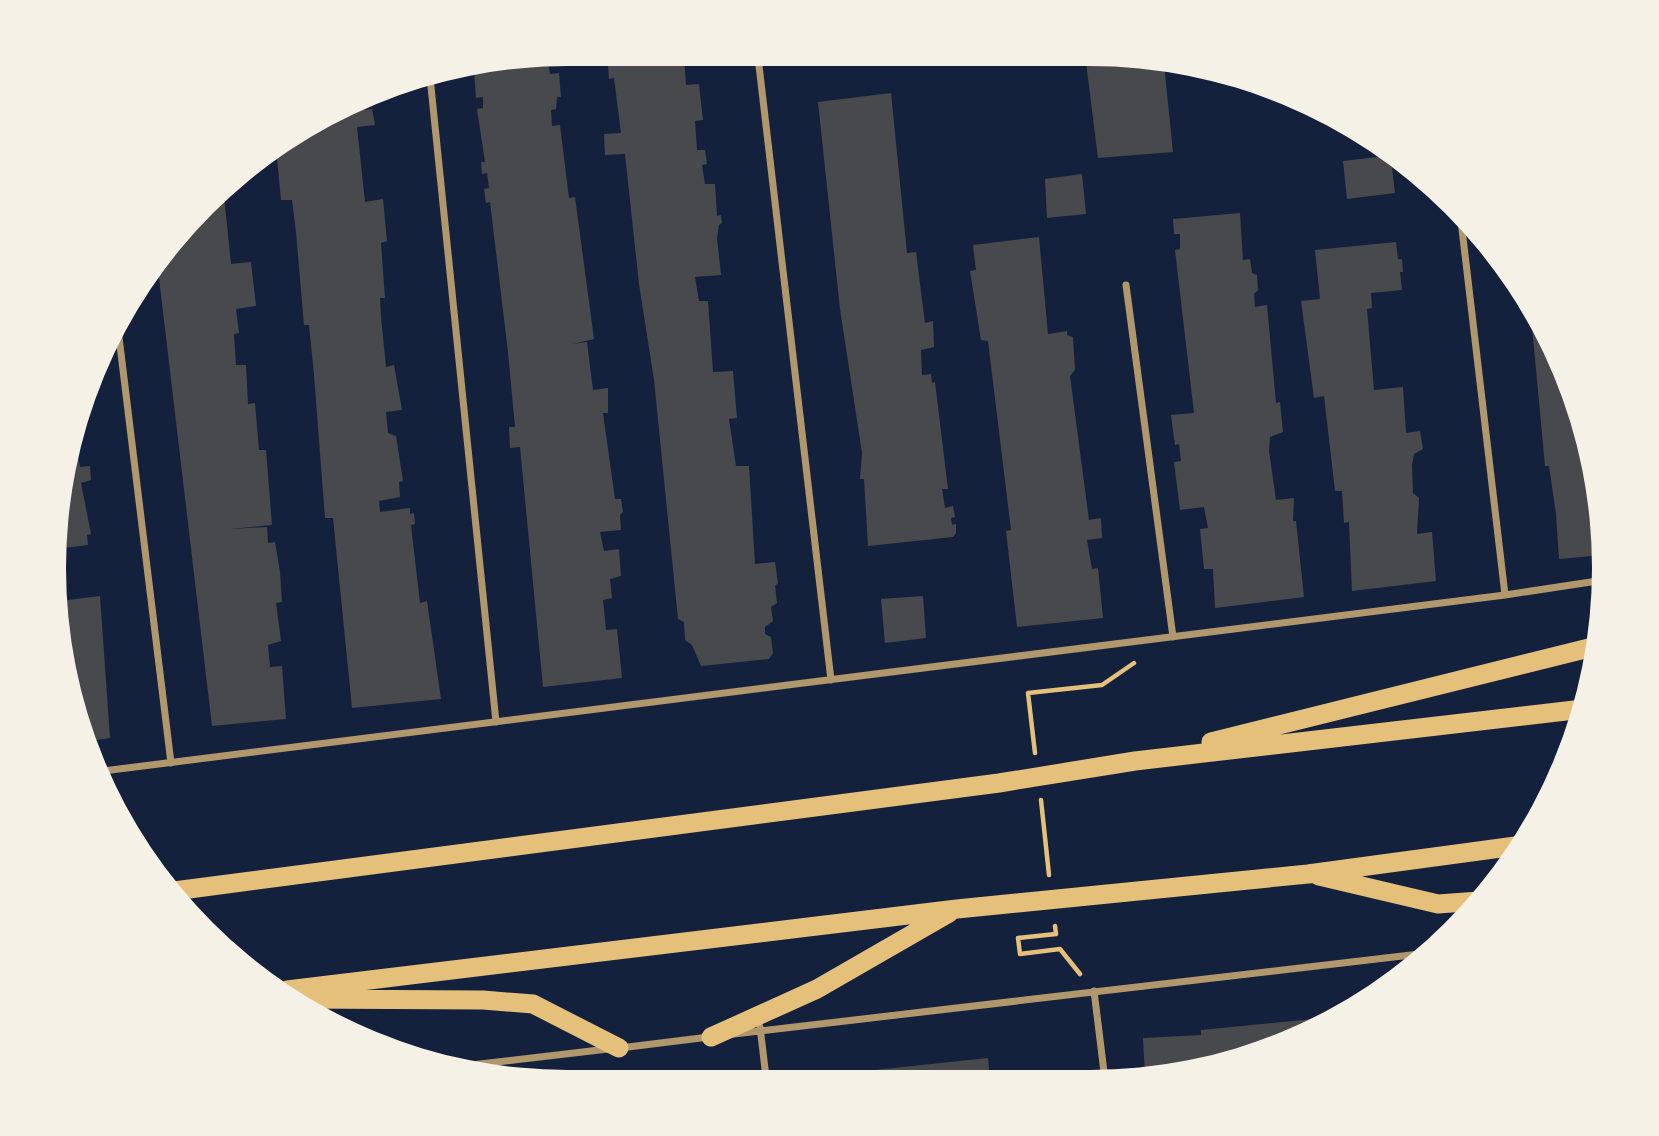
<svg xmlns="http://www.w3.org/2000/svg" width="1659" height="1136" viewBox="0 0 1659 1136" font-family="'Source Sans 3',sans-serif">
<style>
.building{fill:#48494c}
.lines{fill:none;stroke-linecap:round;stroke-linejoin:round}
.path{stroke:#e5c07b;stroke-width:4.5}
.minor{stroke:#b1986c;stroke-width:7}
.trunk{stroke:#e5c07b;stroke-width:19}
</style>
<rect width="100%" height="100%" fill="#14213d"/>
<path class="building" d="M613,55L684,56L686,85L699,84L703,120L695,121L697,150H705L707,164L702,165L705,184H715L717,216L721,215L722,223L719,225L717,238L721,275L695,277L699,301H708L713,372L733,371L737,418L729,419L736,466H749L755,564L775,562L778,583L775,586L777,603L771,607L773,621L765,627V634L771,637L773,653L769,659L701,666L692,645L685,640L684,622L678,619L654,380L639,284L625,154L605,155L604,134L621,133L614,78L609,79L608,66L614,65Z
M547,58L550,74L559,73L561,97H557L556,109L551,110L552,126L560,125L569,198L575,197L594,339L573,344L587,342L593,390L608,388V413H603L615,499H621L623,512L620,515L621,530L600,532L604,551L619,549L621,576L610,579L612,598L603,600L606,630L617,629L622,678L543,687L520,447L510,448L509,427H515L508,352L490,202L486,203L484,189L489,188L487,173L482,174L481,162H485L477,109L483,108V97L476,98L474,70Z
M1086,62L1164,64L1173,152L1098,158Z
M891,93L907,253L916,252L925,323L933,321L934,347L921,350L922,375L931,374L932,383L935,382L948,489H942L945,508L953,506L955,517L951,518L952,525L956,524V533L953,537L868,546L864,479H860L862,453L840,309L818,102Z
M372,109L375,125L357,127L365,202L383,199L387,241L381,243L385,298H380L381,317L386,367L394,365L402,410L386,412L388,433L396,436L403,481L399,482L400,497L379,501L380,512L410,508V514L414,513L415,524L411,525L420,603L427,601L441,699L352,708L333,518H325L314,375L309,325H304L296,232L292,200H281L277,158L282,156V141L340,112Z
M1386,156L1391,159L1395,193L1347,199L1343,161Z
M1082,174L1086,214L1047,218L1045,179Z
M224,196L231,264L251,262L256,306L236,309L239,333L234,334L236,365H246L248,404L255,403L259,450H266L272,525L231,529L267,527L268,543L275,542L280,572L282,602L276,603L281,641L268,645L270,667L261,668L282,666L286,719L212,726L157,261Z
M1240,213L1243,260L1250,259L1252,273L1257,275L1258,290L1254,294L1255,307L1267,305L1276,403L1280,402L1283,432L1270,437L1269,451L1276,500L1294,498L1293,521H1296L1304,597L1215,608L1213,569H1204L1200,529L1208,528L1204,507L1180,510L1174,462L1181,461L1179,444L1175,445L1171,415L1194,413L1175,250L1180,249V234H1174L1173,219Z
M1039,237L1048,334L1067,331V335L1073,337L1075,370L1070,376L1089,520L1101,518L1102,538L1087,540L1092,569L1098,568L1103,618L1017,627L1006,531L1011,530L988,341L981,340L970,271L976,270L973,245Z
M1396,242L1398,259H1402L1403,272H1400L1402,290L1371,293L1372,308L1367,309L1374,390L1403,387L1406,433L1420,431L1423,449L1414,454L1412,465L1413,493L1419,498L1417,534L1432,532L1436,581L1352,591L1349,522L1344,523L1342,491H1335L1324,396L1314,398L1301,301L1320,299L1315,250Z
M1530,305L1565,371L1595,467L1604,555L1559,559L1556,514L1549,466H1545Z
M76,447L80,467L90,466L91,480L81,483L91,534L87,535L88,545L56,549L55,534Z
M100,596L110,738L91,741L64,669L60,601Z
M923,596L926,638L885,643L881,599Z
M1323,1018L1324,1023L1288,1042L1192,1072L1145,1076L1143,1038L1201,1035V1030Z
M988,1058L990,1080L818,1077V1076Z"/>
<g class="lines">
<path class="path" d="M1035,753L1028,693L1102,685L1134,663
M1041,800L1049,875
M1055,926L1056,934L1018,938L1020,954L1060,949L1080,974"/>
<path class="minor" d="M758,57L831,680
M430,77L496,722
M1460,212L1505,595
M1126,285L1173,637
M118,329L171,763
M103,771L1505,595L1604,580
M1094,991L1105,1080
M760,1027L766,1077
M734,1034L1428,953
M620,1048L709,1037
M454,1067L608,1049"/>
<path class="trunk" d="M1211,742L1597,646
M1319,876L1438,904L1479,901
M174,891L999,783L1135,761L1583,709
M287,990L957,909L1308,874L1523,845
M300,999L483,1000L533,1004L619,1048
M711,1037L817,989L949,913"/>
</g>
<path d="M0 0H1659V1136H0ZM568 66H1090A502 502 0 0 1 1592 568V568A502 502 0 0 1 1090 1070H568A502 502 0 0 1 66 568V568A502 502 0 0 1 568 66Z" fill="#f6f1e7" fill-rule="evenodd"/>
</svg>
